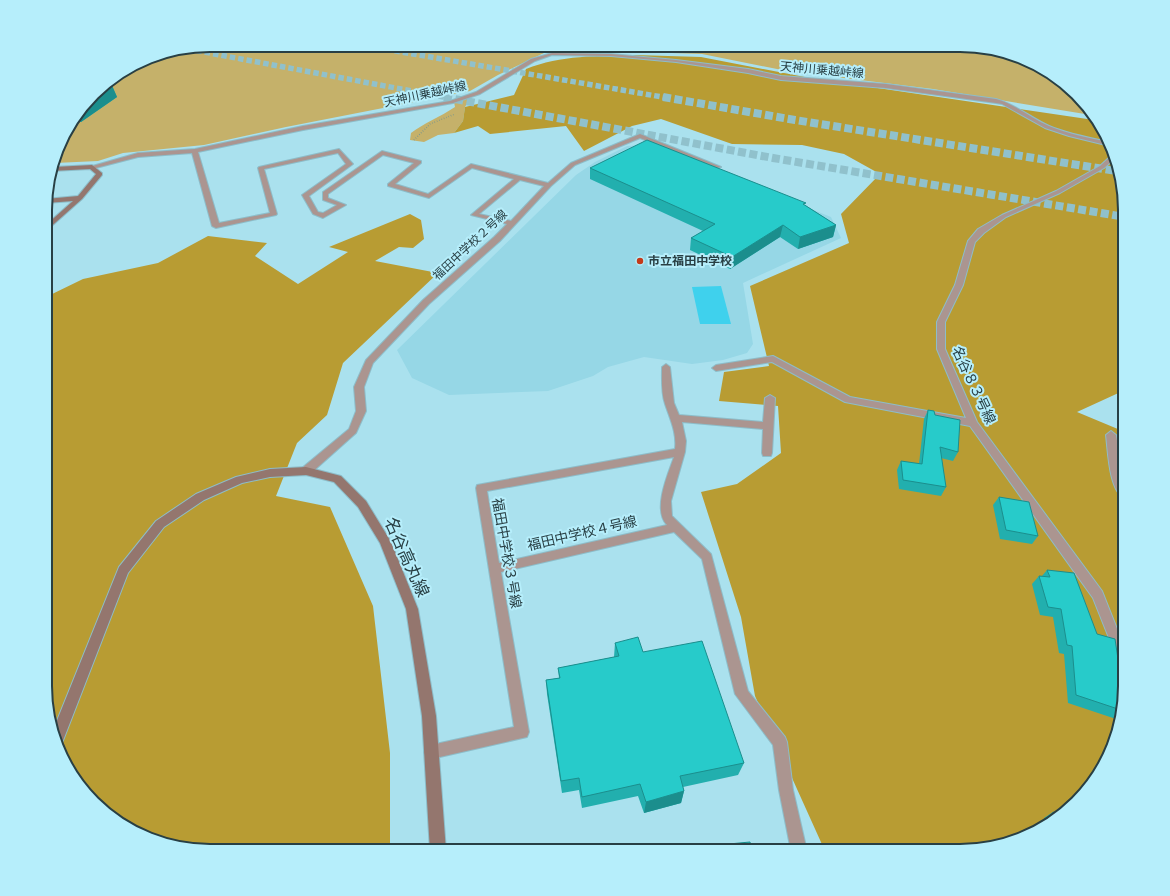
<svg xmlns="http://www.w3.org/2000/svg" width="1170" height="896" viewBox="0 0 1170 896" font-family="'PT Serif','Noto Sans JP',serif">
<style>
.built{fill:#96d7e6}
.green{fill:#c5b16a}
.forest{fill:#b89c33}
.water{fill:#3fd1ed}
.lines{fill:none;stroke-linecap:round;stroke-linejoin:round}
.highway-tunnel-far1{stroke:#90c1cc;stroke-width:5.5;stroke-dasharray:5.5 3;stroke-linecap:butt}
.highway-tunnel{stroke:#90c1cc;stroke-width:8;stroke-dasharray:8 3.5;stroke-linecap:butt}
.street-casing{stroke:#8dbdc9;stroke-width:2}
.secondary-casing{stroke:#8dbdc9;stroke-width:2}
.path{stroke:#678e97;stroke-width:1.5;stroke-dasharray:0.5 2;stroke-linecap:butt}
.street{fill:#ab9590;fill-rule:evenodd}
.secondary{fill:#94766e;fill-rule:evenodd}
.wall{fill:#22afae}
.shaded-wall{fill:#1b8e8d}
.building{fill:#27cbca;stroke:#1b8e8d}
.poi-dot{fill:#c43a1a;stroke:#b6eefb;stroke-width:1.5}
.labels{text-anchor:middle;stroke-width:4;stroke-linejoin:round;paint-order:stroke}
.far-street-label{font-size:12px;fill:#283f44;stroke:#b6eefb}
.far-poi-label{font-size:12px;font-weight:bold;fill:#283f44;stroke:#b6eefb;text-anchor:start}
.street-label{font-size:14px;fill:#283f44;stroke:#b6eefb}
.near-street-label{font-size:17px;fill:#283f44;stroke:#b6eefb}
.rim{fill:none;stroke:#283f44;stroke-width:2}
</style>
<rect width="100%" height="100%" fill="#aae1ee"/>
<path class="built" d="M646,145L656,147L831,217L841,238L743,283L753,344L747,353L723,360L692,364L644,357L608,367L593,376L548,391L449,395L412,378L397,350L576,175L595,162L627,146Z"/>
<path class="green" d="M210,45H970L1023,58L1068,86L1091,115L933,89L787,71L702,54L581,50L544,53L498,75L470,91L286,127L204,145L123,153L98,161L55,163L67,128L102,86L157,54Z
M470,98L465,107L463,121L454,133L438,135L424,142L410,140L411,133C424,123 440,117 455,107L454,102Z"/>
<path class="forest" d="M635,55L701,57L810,78L1094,120L1108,137L1125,210V390L1077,412L1125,432V697L1112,749L1084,794L1033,834L960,851H825L755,696L741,617L701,492L737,484L781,453L778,406L719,401L724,372L769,366L750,286L849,243L841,214L880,174L844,154L802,145L732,144L661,119L632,126L584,151L566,126L490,134L478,126L454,133L463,121L465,107L514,95L526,69C561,55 598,56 635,55Z
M410,214L421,220L424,239L413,248L399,247L375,261L438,273L343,363L327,415L297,443L276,496L330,507L373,606L390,753V851H200L147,838L102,810L62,759L45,697L46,297L83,279L158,263L208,236L267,243L255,256L298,284L348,252L329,247Z"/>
<path class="water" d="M721,286L731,324H700L692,287Z"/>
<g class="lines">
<path class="highway-tunnel-far1" d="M361,45L668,98
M188,49L449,98"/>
<path class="highway-tunnel" d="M444,97L773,158L1125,217
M663,97L795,120L1116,171"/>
<defs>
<path id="street" d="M552,53L611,54L676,60L748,69L781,76L886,84L996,99C1015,104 1031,118 1049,126C1068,134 1089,138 1109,142L1110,146L1069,136L1045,128L1002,104L996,103L886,88L781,80L748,73L676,62L611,56L552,55L535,61L480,94L453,103L303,130L198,152L219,223L270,213L258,168L259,167L339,149L353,164L309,196L318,212L323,213L337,205L323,200V192L382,151L421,161V163L395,184L428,194L471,164L548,183L571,163L640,134L721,167L716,168L640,138L575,165L551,186L500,241L429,304L373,363L364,387L366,411L356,433L310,474H302L301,471L302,468L349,429L356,411L354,387L366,360L423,300L494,237L507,224L471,215L514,179L472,168L429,198L388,186V184L414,163L383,155L328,194V198L346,205L323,218L313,214L302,195L346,164L338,153L264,169L277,214L276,215L216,228L212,226L192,153L138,157L92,169L89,167L138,153L195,149L303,126L450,101L476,92L531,59ZM520,180L544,186L511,221L479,214Z
M1112,155L1113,160L1104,168L1060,193L1006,217L984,233L975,242L963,285L945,322V349L977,422L1102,591L1125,649V676L1120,674L1119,670L1109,638L1093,598L970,426L845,402L772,362L716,371L712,368L716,365L773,356L850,397L966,418L937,349V322L955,285L968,241L978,229L1002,215L1056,191L1100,166Z
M666,364L670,367L674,403L679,415L763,422L765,398L770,395L775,398L772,453L771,456H763L762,453L763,429L682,422L686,441L685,452L671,501L672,516L711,554L748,691L785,737L787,742L793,790L807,851H791L779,790L773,745L735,694L702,559L674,532L501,572L529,732L527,737L431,759L426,757L424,752L426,747L431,745L514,727L476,488L477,485L675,449C677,433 670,419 665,404C661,393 662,378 662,367ZM674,457C668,474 652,510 667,525L499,563L487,491Z
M1111,431L1116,435L1119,452L1125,450V458L1120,460L1125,486V498C1109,493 1108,450 1106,435Z"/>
<path id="secondary" d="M92,165L102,173V175L82,199L46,231V225L73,201L46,203V199L78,196L96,174L90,169L52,171L54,167Z
M306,467L341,476L366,501L391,542L418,609L436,716L446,851H430L422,716L406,609L380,543L358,507L334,482L306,475L270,477L242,483L204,500L164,527L128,573L64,738L62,743L58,744L54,728L119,567L156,521L196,494L236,477L270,469Z"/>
</defs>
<use href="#street" class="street-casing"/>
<use href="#secondary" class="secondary-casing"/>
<path class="path" d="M414,140L430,124L455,114"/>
<use href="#street" class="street"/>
<use href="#secondary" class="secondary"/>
</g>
<path class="wall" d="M110,81L117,97L81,122H77L67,127L102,86Z
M590,168L805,205L836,225L833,237L798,249L780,237L730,269L690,250L691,238L703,231L590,179Z
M928,410L935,415L958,452L953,461L941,458L946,487L941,496L899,489L897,470L901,461L919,464L924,419Z
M999,497L1038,536L1032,544L1000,539L993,505Z
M1047,570L1121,710L1120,716L1116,719L1068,703L1064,654L1059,653L1053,617L1040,615L1032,584L1039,576H1042Z
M615,643L643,652L744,763L738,775L683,787L684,791L681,803L644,813L638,796L582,808L579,790L562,793L547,694L546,680L559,678L558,668L614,657Z
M1053,812L1058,814L1044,825V818Z"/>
<path class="shaded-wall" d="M110,81L117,97L81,122L77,115L95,93L107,83Z
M75,118L77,122L67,127Z
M783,225L780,237L730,269L732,257Z
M836,225L833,237L798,249L800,237Z
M684,791L681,803L644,813L646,802Z"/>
<path class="building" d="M107,83H111L95,93L102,86Z
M647,140L806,203L803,204L836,225L800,237L783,225L732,257L691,238L715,224L590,168Z
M928,410L934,411L935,415L960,420L958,452L940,447L946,487L903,480L901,461L922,464Z
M999,497L1029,502L1038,536L1006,530Z
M1047,570L1074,573L1097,634L1115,639L1124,699L1121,710L1076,695L1072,646L1067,645L1061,609L1048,607L1039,576L1050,577Z
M638,637L643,652L702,641L744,763L680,776L684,791L646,802L640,784L582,797L579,778L561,781L546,680L560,678L558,668L619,656L615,643Z
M1053,812L1058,814L1053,818Z
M750,842L752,851H676V849Z"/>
<circle class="poi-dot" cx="640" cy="261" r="4"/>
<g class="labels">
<g class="far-street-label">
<text transform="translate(822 70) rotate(5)" y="4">天神川乗越峠線</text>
<text transform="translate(425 94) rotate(-12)" y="4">天神川乗越峠線</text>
<text transform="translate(470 245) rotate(-43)" y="4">福田中学校２号線</text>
</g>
<g class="far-poi-label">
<text x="648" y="265">市立福田中学校</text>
</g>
<g class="street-label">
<text transform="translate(974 385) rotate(65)" y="5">名谷８３号線</text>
<text transform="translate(582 533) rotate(-13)" y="5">福田中学校４号線</text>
<text transform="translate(507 553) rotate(80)" y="5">福田中学校３号線</text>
</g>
<g class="near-street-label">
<text transform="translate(407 557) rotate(66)" y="6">名谷高丸線</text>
</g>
</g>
<path d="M0 0H1170V896H0ZM210 52H960A158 158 0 0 1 1118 210V686A158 158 0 0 1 960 844H210A158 158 0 0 1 52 686V210A158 158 0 0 1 210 52Z" fill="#b6eefb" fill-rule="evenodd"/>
<path class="rim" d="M210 52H960A158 158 0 0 1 1118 210V686A158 158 0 0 1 960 844H210A158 158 0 0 1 52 686V210A158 158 0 0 1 210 52Z"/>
</svg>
